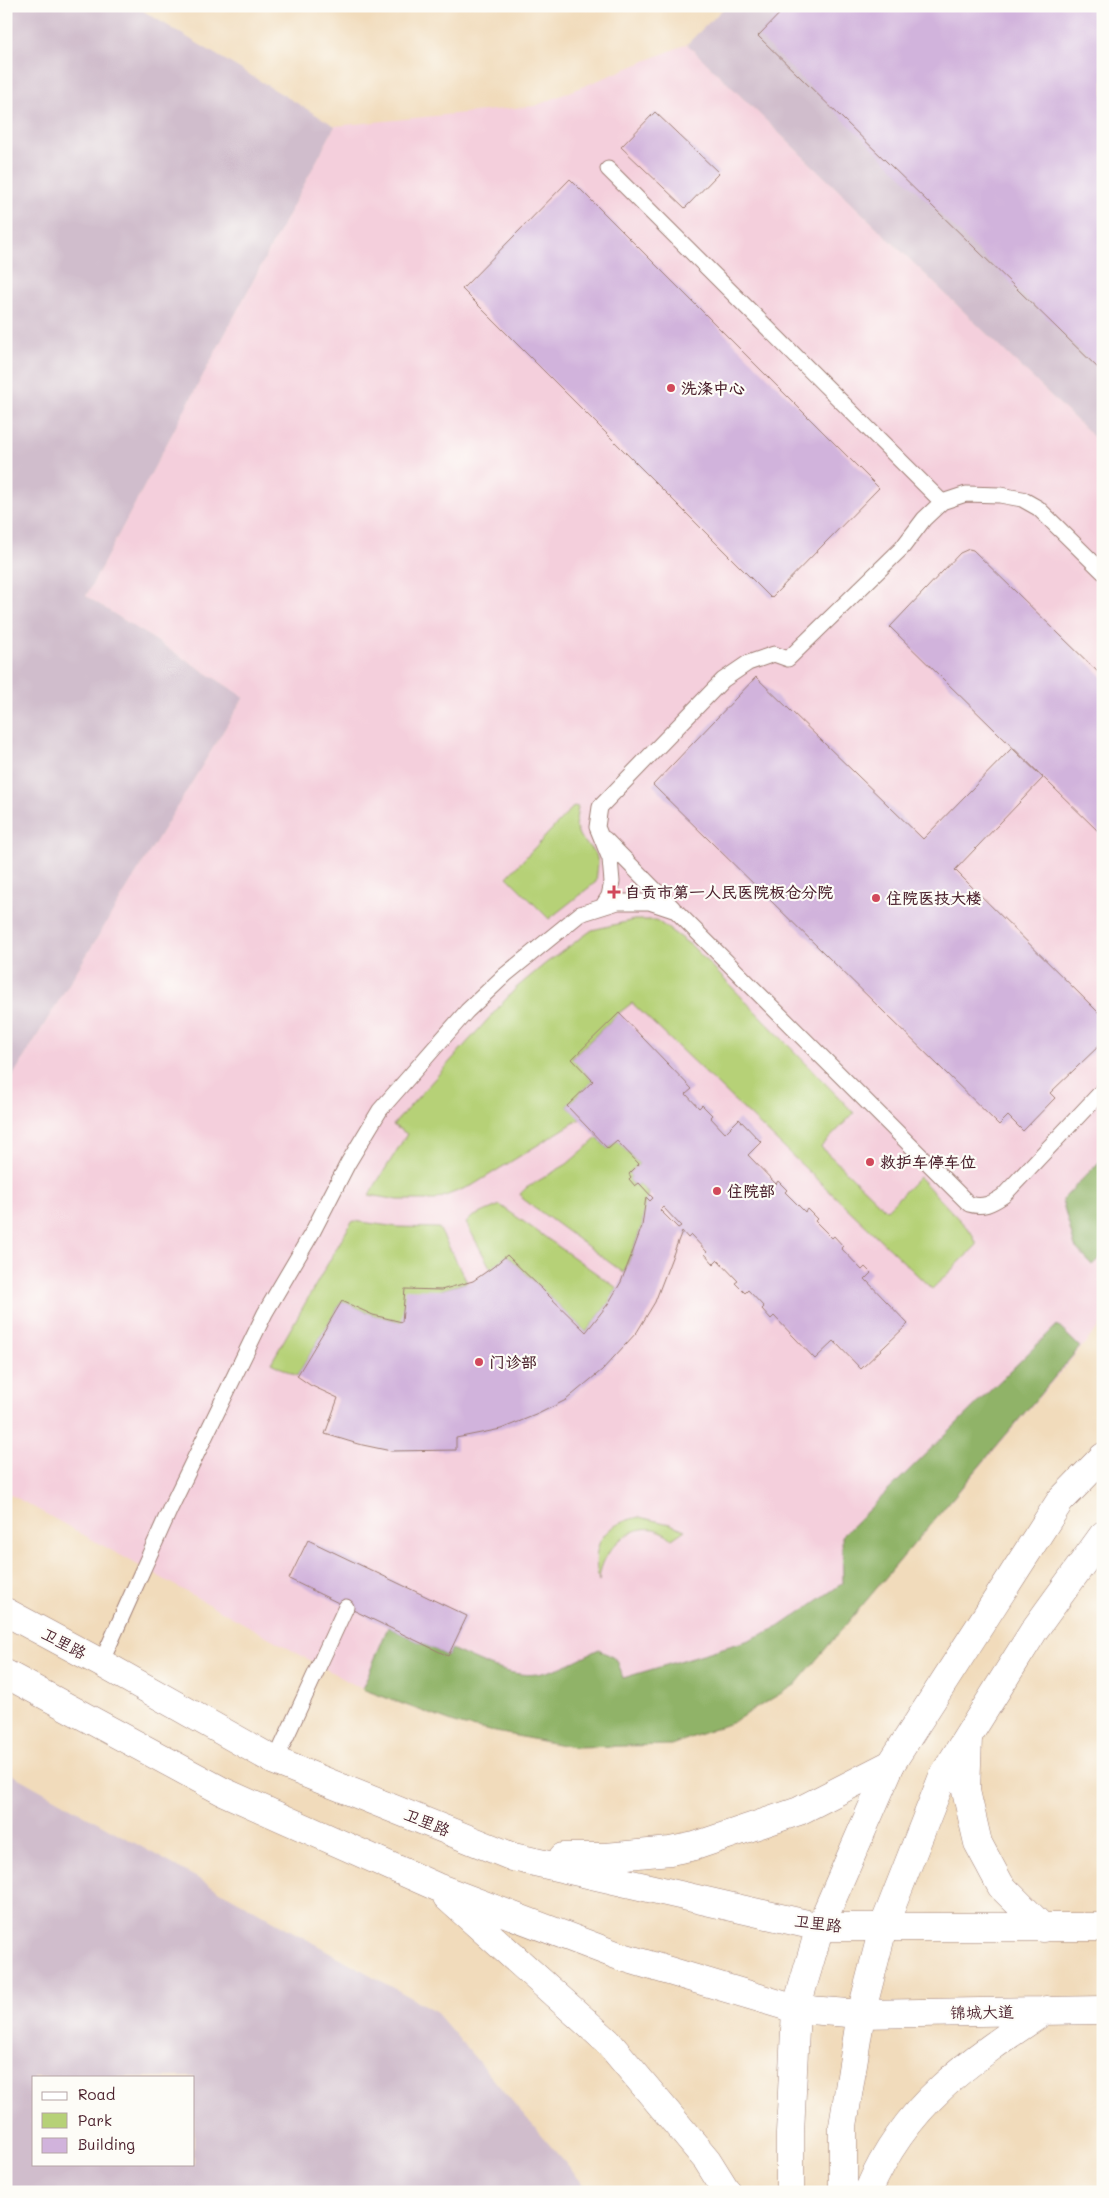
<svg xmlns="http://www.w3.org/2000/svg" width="1109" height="2198" viewBox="0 0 1109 2198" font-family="Mali,'LXGW WenKai TC',sans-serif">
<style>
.built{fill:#f4cfdc}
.industrial{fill:#d0bdcc;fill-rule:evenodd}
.green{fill:#b6d177;stroke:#807851}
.forest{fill:#90b368;stroke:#6d694a}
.building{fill:#d1b3dc;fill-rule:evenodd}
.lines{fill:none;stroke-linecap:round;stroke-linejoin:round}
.lane-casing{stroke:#9e7d73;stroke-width:17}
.secondary-casing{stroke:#9e7d73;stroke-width:29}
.primary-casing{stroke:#9e7d73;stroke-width:29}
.lane{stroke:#fff;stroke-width:15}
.secondary{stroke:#fff;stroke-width:28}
.primary{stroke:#fff;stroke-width:28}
.poi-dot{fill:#d1495b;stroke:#fdfcf7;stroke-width:2}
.labels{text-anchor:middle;stroke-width:4.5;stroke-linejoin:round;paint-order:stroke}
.poi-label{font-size:16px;font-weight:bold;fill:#4a1f2b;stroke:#fdfcf7;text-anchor:start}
.street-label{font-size:16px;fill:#4a1f2b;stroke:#fdfcf7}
</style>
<rect width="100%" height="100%" fill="#fdfcf7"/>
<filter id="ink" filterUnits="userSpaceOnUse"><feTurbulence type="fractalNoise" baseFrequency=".02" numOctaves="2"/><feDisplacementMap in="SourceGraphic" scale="10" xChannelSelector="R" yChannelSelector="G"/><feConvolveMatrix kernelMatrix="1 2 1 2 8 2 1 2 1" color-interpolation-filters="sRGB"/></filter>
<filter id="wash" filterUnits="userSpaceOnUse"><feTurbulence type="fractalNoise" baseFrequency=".0096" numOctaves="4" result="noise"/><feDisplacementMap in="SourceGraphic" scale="20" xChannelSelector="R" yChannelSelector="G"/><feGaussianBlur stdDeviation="1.12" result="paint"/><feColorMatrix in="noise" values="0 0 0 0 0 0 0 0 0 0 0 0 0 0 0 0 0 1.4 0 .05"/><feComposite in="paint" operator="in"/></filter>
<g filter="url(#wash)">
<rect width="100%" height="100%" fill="#f1dbbb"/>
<path class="built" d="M687,44L1103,446V1322L795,1685L731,1723L671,1745L573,1747L460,1725L362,1689L6,1492V1087L244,697L86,596L335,126L535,106Z"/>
<path class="industrial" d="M6,6H135L335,126L86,596L244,697L6,1087Z
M726,6H1103V446L687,44Z
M6,1771L435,2011L590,2192H6ZM34,2077H194V2164H34Z"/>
<path class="green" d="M574,806L578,807L575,826L580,837L596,854L598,863L596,882L549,919L507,877Z
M634,920H656L692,946L854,1113L821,1147L886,1210L919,1177L971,1232L977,1245L932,1289L632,1003L619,1013L572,1058L593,1081L567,1106L580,1119L473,1185L435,1200H398L369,1195L407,1134L393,1125L516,988L546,963L592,930Z
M597,1138L608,1149L617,1141L639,1164L629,1173L631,1177L629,1179L635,1186L639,1183L648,1193L642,1226L624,1273L523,1199L520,1194L526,1188L567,1164Z
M500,1205L617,1288L608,1304L586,1332L507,1255L491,1269L466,1223L472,1217Z
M354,1221L397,1227L439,1228L467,1282L441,1290L402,1322L373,1315L342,1301L297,1376L271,1363L351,1223Z
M639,1517L670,1524L685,1530L672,1539C642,1510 600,1547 599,1581C590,1543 603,1525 639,1517Z"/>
<path class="forest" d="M1103,1158V1255L1092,1265L1075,1247L1062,1200Z
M1057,1325L1080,1347L795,1685L731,1723L671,1745L573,1747L460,1725L362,1689L388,1627L448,1656L451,1649C477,1660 509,1678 537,1674C558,1671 580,1658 599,1649L617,1660L623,1678L746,1641L779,1627L843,1583L842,1536Z"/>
<g id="blocks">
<path class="building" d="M787,6H1103V373L758,36Z
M655,112L719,173L685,208L621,147Z
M570,179L879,488L771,598L462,289Z
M969,549L973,550L1103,677V836L890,627L960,553Z
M756,677L923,839L1012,748L1043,778L955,870L1103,1017V1042L1050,1093L1055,1098L1023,1131L1008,1116L999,1125L653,785Z
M619,1013L692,1089L686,1094L699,1108L702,1105L712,1115L710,1117L725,1133L739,1119L761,1142L748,1155L776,1184L778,1181L787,1190L785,1192L805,1212L807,1209L817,1219L815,1221L832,1238L834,1236L843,1246L841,1248L862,1270L865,1267L871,1273L865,1279L908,1324L861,1369L834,1341L815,1359L774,1316L771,1319L762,1309L764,1307L748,1290L745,1293L735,1283L738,1281L718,1260L714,1264L705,1254L707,1252L691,1235L688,1238L682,1231L655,1302L637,1332L602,1370L566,1400L538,1414L501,1429L456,1438V1450L391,1451L358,1444L325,1434L338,1398L310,1385L297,1376L342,1301L373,1315L402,1322L405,1289L441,1290L473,1281L493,1267L507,1255L586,1332L608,1304L621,1282L633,1251L642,1226L646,1197L650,1201L653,1198L639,1183L635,1186L629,1179L631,1177L629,1174L639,1164L617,1141L608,1149L567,1106L593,1081L572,1059ZM663,1207L681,1226L678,1228L660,1210Z
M308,1540L467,1616L448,1656L289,1579Z"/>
</g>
</g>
<g filter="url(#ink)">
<use href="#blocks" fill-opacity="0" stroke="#9e7d73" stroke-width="1"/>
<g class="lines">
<defs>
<path id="lane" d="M608,169L942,502
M605,839L673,908
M602,907L609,896L612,882L610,859L597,827L600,807L723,680L748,663L774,654L788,659L902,548L924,519L942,502L966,494L1000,495L1022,499L1038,508L1103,572
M101,1663L170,1509L265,1313L312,1233L348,1163L380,1110L467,1011L505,975L580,914L618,902H649L676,911L969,1204C983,1208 991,1204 1003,1196L1103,1090
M275,1761L346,1607"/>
<path id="secondary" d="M6,1612L101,1663L275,1761L513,1857L820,1927H1103
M6,1674L222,1791L437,1887L619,1956L796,2009L861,2014L1103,2010
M968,1737L966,1791L978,1843L1001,1886L1043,1928
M563,1857H606L670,1851L695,1846L799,1811L891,1764
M447,1897L608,2042L707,2160L727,2192
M868,2192C905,2104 969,2061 1046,2010"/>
<path id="primary" d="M790,2192V2133L796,2009L820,1927L891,1764L1060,1501L1103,1457
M843,2192V2126L861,2014L883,1928L943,1776L1035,1629L1103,1535"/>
</defs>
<use href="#lane" class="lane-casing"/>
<use href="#secondary" class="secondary-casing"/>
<use href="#primary" class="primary-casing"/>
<use href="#lane" class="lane"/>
<use href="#secondary" class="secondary"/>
<use href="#primary" class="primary"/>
</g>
</g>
<g class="poi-dot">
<circle cx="671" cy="388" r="5"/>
<path d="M611.5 884.5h5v5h5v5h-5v5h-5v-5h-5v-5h5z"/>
<circle cx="876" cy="898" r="5"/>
<circle cx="870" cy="1162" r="5"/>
<circle cx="717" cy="1191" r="5"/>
<circle cx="479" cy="1362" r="5"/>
</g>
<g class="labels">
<g class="poi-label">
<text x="681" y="394">洗涤中心</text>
<text x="625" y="898">自贡市第一人民医院板仓分院</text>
<text x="886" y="904">住院医技大楼</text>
<text x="880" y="1168">救护车停车位</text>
<text x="727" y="1197">住院部</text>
<text x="489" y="1368">门诊部</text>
</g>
<g class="street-label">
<text transform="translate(64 1643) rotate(28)" y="6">卫里路</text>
<text transform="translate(427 1822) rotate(22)" y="6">卫里路</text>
<text transform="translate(818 1923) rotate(7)" y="6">卫里路</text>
<text transform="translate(982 2012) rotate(-1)" y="6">锦城大道</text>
</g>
</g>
<rect width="1109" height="2198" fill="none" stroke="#fdfcf7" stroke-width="25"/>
<rect x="32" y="2076" width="162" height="90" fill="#fdfcf7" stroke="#b5a4a5"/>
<rect x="42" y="2092" width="25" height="8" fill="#ffffff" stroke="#b5a4a5"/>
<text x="78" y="2100" font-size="15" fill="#4a1f2b">Road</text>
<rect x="42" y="2113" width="25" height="15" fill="#b6d177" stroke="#b5a4a5"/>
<text x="78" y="2126" font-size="15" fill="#4a1f2b">Park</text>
<rect x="42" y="2138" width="25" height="15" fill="#d1b3dc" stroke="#b5a4a5"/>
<text x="78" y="2150" font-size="15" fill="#4a1f2b">Building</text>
</svg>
